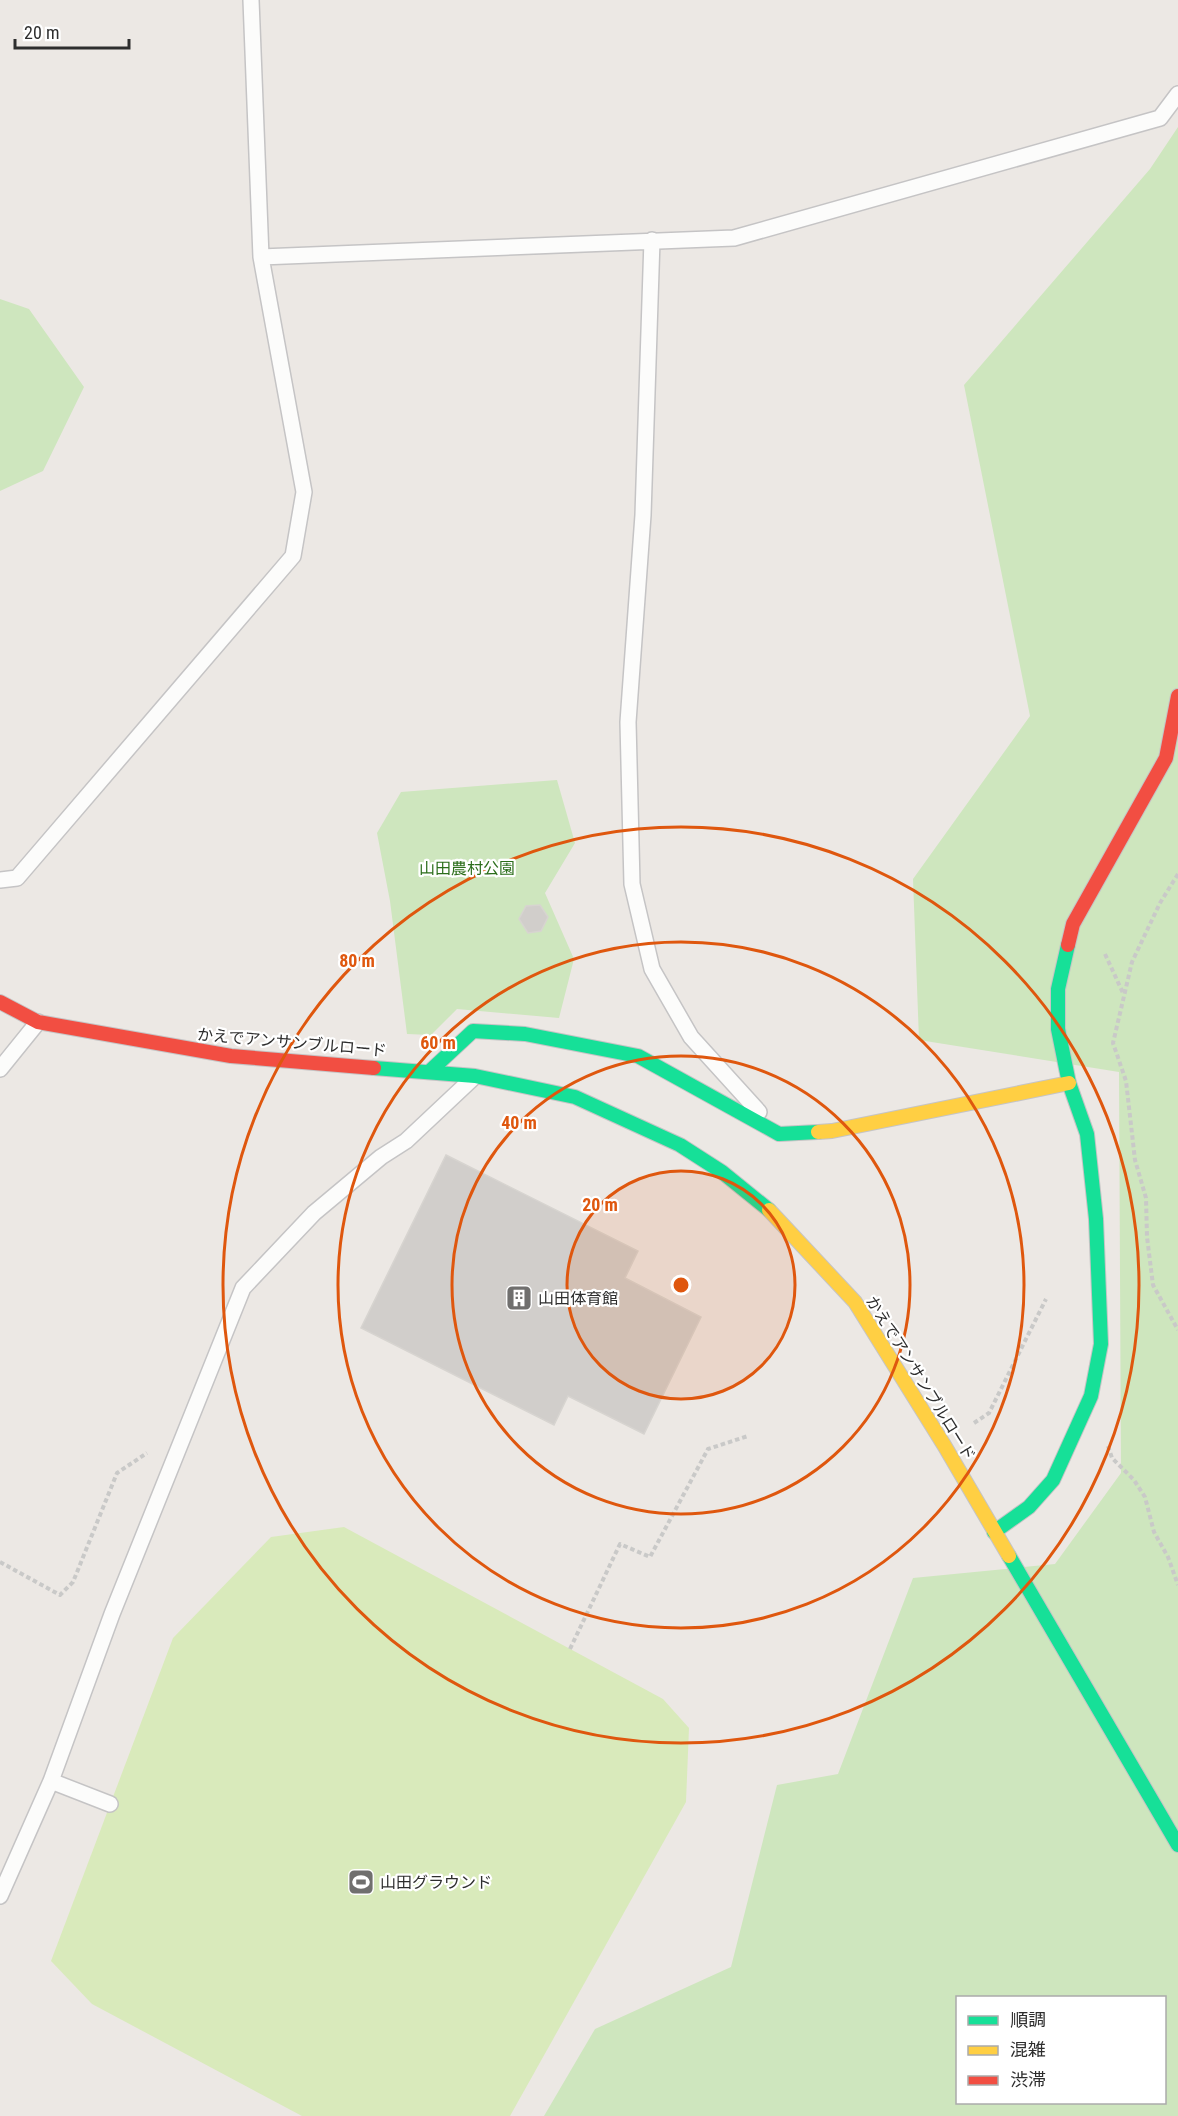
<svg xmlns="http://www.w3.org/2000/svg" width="1178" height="2116" viewBox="0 0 1178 2116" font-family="'Roboto Condensed','Noto Sans JP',sans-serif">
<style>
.green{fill:#cee6be;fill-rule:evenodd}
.pitch{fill:#d9eabb}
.building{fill:#d1cecb;stroke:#d7d4d0;stroke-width:1.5}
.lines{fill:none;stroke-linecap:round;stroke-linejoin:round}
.lane-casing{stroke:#c5c4c5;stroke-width:18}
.fast-casing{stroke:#c5c4c5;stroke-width:16}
.slow-casing{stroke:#c5c4c5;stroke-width:16}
.jam-casing{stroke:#c5c4c5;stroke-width:16}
.path{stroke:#c9c9c8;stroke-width:4;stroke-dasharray:4.5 3;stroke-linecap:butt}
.lane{stroke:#fcfcfb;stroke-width:15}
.fast{stroke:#16e098;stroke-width:14}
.slow{stroke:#ffcf43;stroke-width:14}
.jam{stroke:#f24e42;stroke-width:14}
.ring{fill:none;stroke:#df570e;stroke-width:3}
.labels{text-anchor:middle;stroke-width:4.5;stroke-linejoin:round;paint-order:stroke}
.park-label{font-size:16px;fill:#2c6e1b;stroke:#fff}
.street-label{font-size:16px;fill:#2e2e2e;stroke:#fff}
.poi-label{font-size:16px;fill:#2e2e2e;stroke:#fff;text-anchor:start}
.centre{fill:#df570e;stroke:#fff;stroke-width:3}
.ring-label{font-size:18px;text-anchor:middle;font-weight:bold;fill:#df570e;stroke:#fff;stroke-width:4.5;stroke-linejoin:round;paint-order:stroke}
</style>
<rect width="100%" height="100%" fill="#ece8e4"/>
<path class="green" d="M1178,127V2116H544L595,2029L731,1967L777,1785L838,1774L913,1578L1055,1564L1121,1473L1119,1072L919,1040L913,879L1030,716L964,385L1150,169ZM958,1998H1164V2102H958Z
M0,299L29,309L84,387L43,471L0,491Z
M557,780L575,843L545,893L574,959L559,1018L457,1009L431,1035L407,1034L390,901L377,833L401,792Z"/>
<path class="pitch" d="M344,1527L663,1699L689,1728L686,1802L510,2116H302L92,2004L51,1961L173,1638L271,1537Z"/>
<path class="building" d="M540,905L548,917L541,931L528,933L519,919L526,906Z
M446,1155L638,1251L625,1278L701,1317L644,1434L568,1396L554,1425L361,1328Z"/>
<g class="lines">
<defs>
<path id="lane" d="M652,240L643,515L628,722L632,884L652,969L691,1037L759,1112
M261,257L734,238L1160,118L1178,94
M0,880L17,878L293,556L304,492L261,257L251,0
M0,1069L38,1022
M51,1781L110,1804
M0,1896L51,1781L112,1614L243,1288L314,1213L381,1157L406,1141L473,1078"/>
<path id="fast" d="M374,1068L475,1076L575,1097L680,1145L722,1172L769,1210
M430,1071L473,1031L525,1034L638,1056L779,1134L818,1132
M994,1532L1029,1507L1053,1480L1091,1396L1101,1344L1096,1219L1087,1134L1069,1083L1058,1029V989L1068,945
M1009,1556L1178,1845"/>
<path id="slow" d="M818,1132L832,1131L1069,1083
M769,1210L855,1302L944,1445L1009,1556"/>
<path id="jam" d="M1068,945L1073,924L1166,758L1178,696
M0,1002L38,1022L231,1056L374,1068"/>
</defs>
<use href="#lane" class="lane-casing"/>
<use href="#fast" class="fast-casing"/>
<use href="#slow" class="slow-casing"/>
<use href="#jam" class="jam-casing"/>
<path class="path" d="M1178,874L1160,903L1132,962L1113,1043L1126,1081L1135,1160L1146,1198L1147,1237L1153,1285L1178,1330
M1105,954L1123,993
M974,1423L989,1413L1046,1299
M1108,1446L1112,1458L1134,1480L1145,1497L1154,1532L1168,1557L1178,1585
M0,1562L60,1595L73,1582L117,1473L147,1453
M570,1649L620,1544L650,1557L708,1449L748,1436"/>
<use href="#lane" class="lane"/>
<use href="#fast" class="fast"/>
<use href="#slow" class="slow"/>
<use href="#jam" class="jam"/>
</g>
<circle cx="681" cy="1285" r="114" fill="#df570e" fill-opacity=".12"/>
<g class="ring">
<circle cx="681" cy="1285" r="114"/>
<circle cx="681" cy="1285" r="229"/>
<circle cx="681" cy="1285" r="343"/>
<circle cx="681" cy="1285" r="458"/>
</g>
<defs>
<symbol id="building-square" viewBox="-11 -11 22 22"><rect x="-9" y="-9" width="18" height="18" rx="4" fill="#706f6e" stroke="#fff"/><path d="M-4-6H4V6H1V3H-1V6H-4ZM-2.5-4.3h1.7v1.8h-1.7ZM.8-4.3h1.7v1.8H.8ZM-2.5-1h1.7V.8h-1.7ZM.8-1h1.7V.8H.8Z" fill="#fff"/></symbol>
<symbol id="stadium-square" viewBox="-11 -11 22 22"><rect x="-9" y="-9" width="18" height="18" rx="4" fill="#706f6e" stroke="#fff"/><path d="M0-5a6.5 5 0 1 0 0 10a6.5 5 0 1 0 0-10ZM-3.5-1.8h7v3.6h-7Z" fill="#fff"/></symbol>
</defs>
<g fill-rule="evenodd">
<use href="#building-square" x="504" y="1283" width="30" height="30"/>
<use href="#stadium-square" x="346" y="1867" width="30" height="30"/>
</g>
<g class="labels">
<g class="park-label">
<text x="467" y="874">山田農村公園</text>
</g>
<g class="street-label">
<text transform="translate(292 1042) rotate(5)" y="6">かえでアンサンブルロード</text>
<text transform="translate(921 1378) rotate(58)" y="6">かえでアンサンブルロード</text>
</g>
<g class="poi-label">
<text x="538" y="1304">山田体育館</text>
<text x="380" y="1888">山田グラウンド</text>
</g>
</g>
<circle cx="681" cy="1285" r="9" class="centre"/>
<g class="ring-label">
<text x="357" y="967">80 m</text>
<text x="438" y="1049">60 m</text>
<text x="519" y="1129">40 m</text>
<text x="600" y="1211">20 m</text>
</g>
<rect x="956" y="1996" width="210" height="108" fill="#ffffff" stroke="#ababab" stroke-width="1.5"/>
<rect x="968" y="2016" width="30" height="9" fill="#16e098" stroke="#ababab" stroke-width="1.5"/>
<text x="1010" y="2026" font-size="18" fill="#2e2e2e">順調</text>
<rect x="968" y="2046" width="30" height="9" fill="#ffcf43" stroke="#ababab" stroke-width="1.5"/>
<text x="1010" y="2056" font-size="18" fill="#2e2e2e">混雑</text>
<rect x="968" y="2076" width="30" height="9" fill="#f24e42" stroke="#ababab" stroke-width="1.5"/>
<text x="1010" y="2086" font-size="18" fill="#2e2e2e">渋滞</text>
<path d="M15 39v9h114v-9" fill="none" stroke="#2e2e2e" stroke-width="3"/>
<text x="24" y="39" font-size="18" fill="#2e2e2e" stroke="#ffffff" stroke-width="4.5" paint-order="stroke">20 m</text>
</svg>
